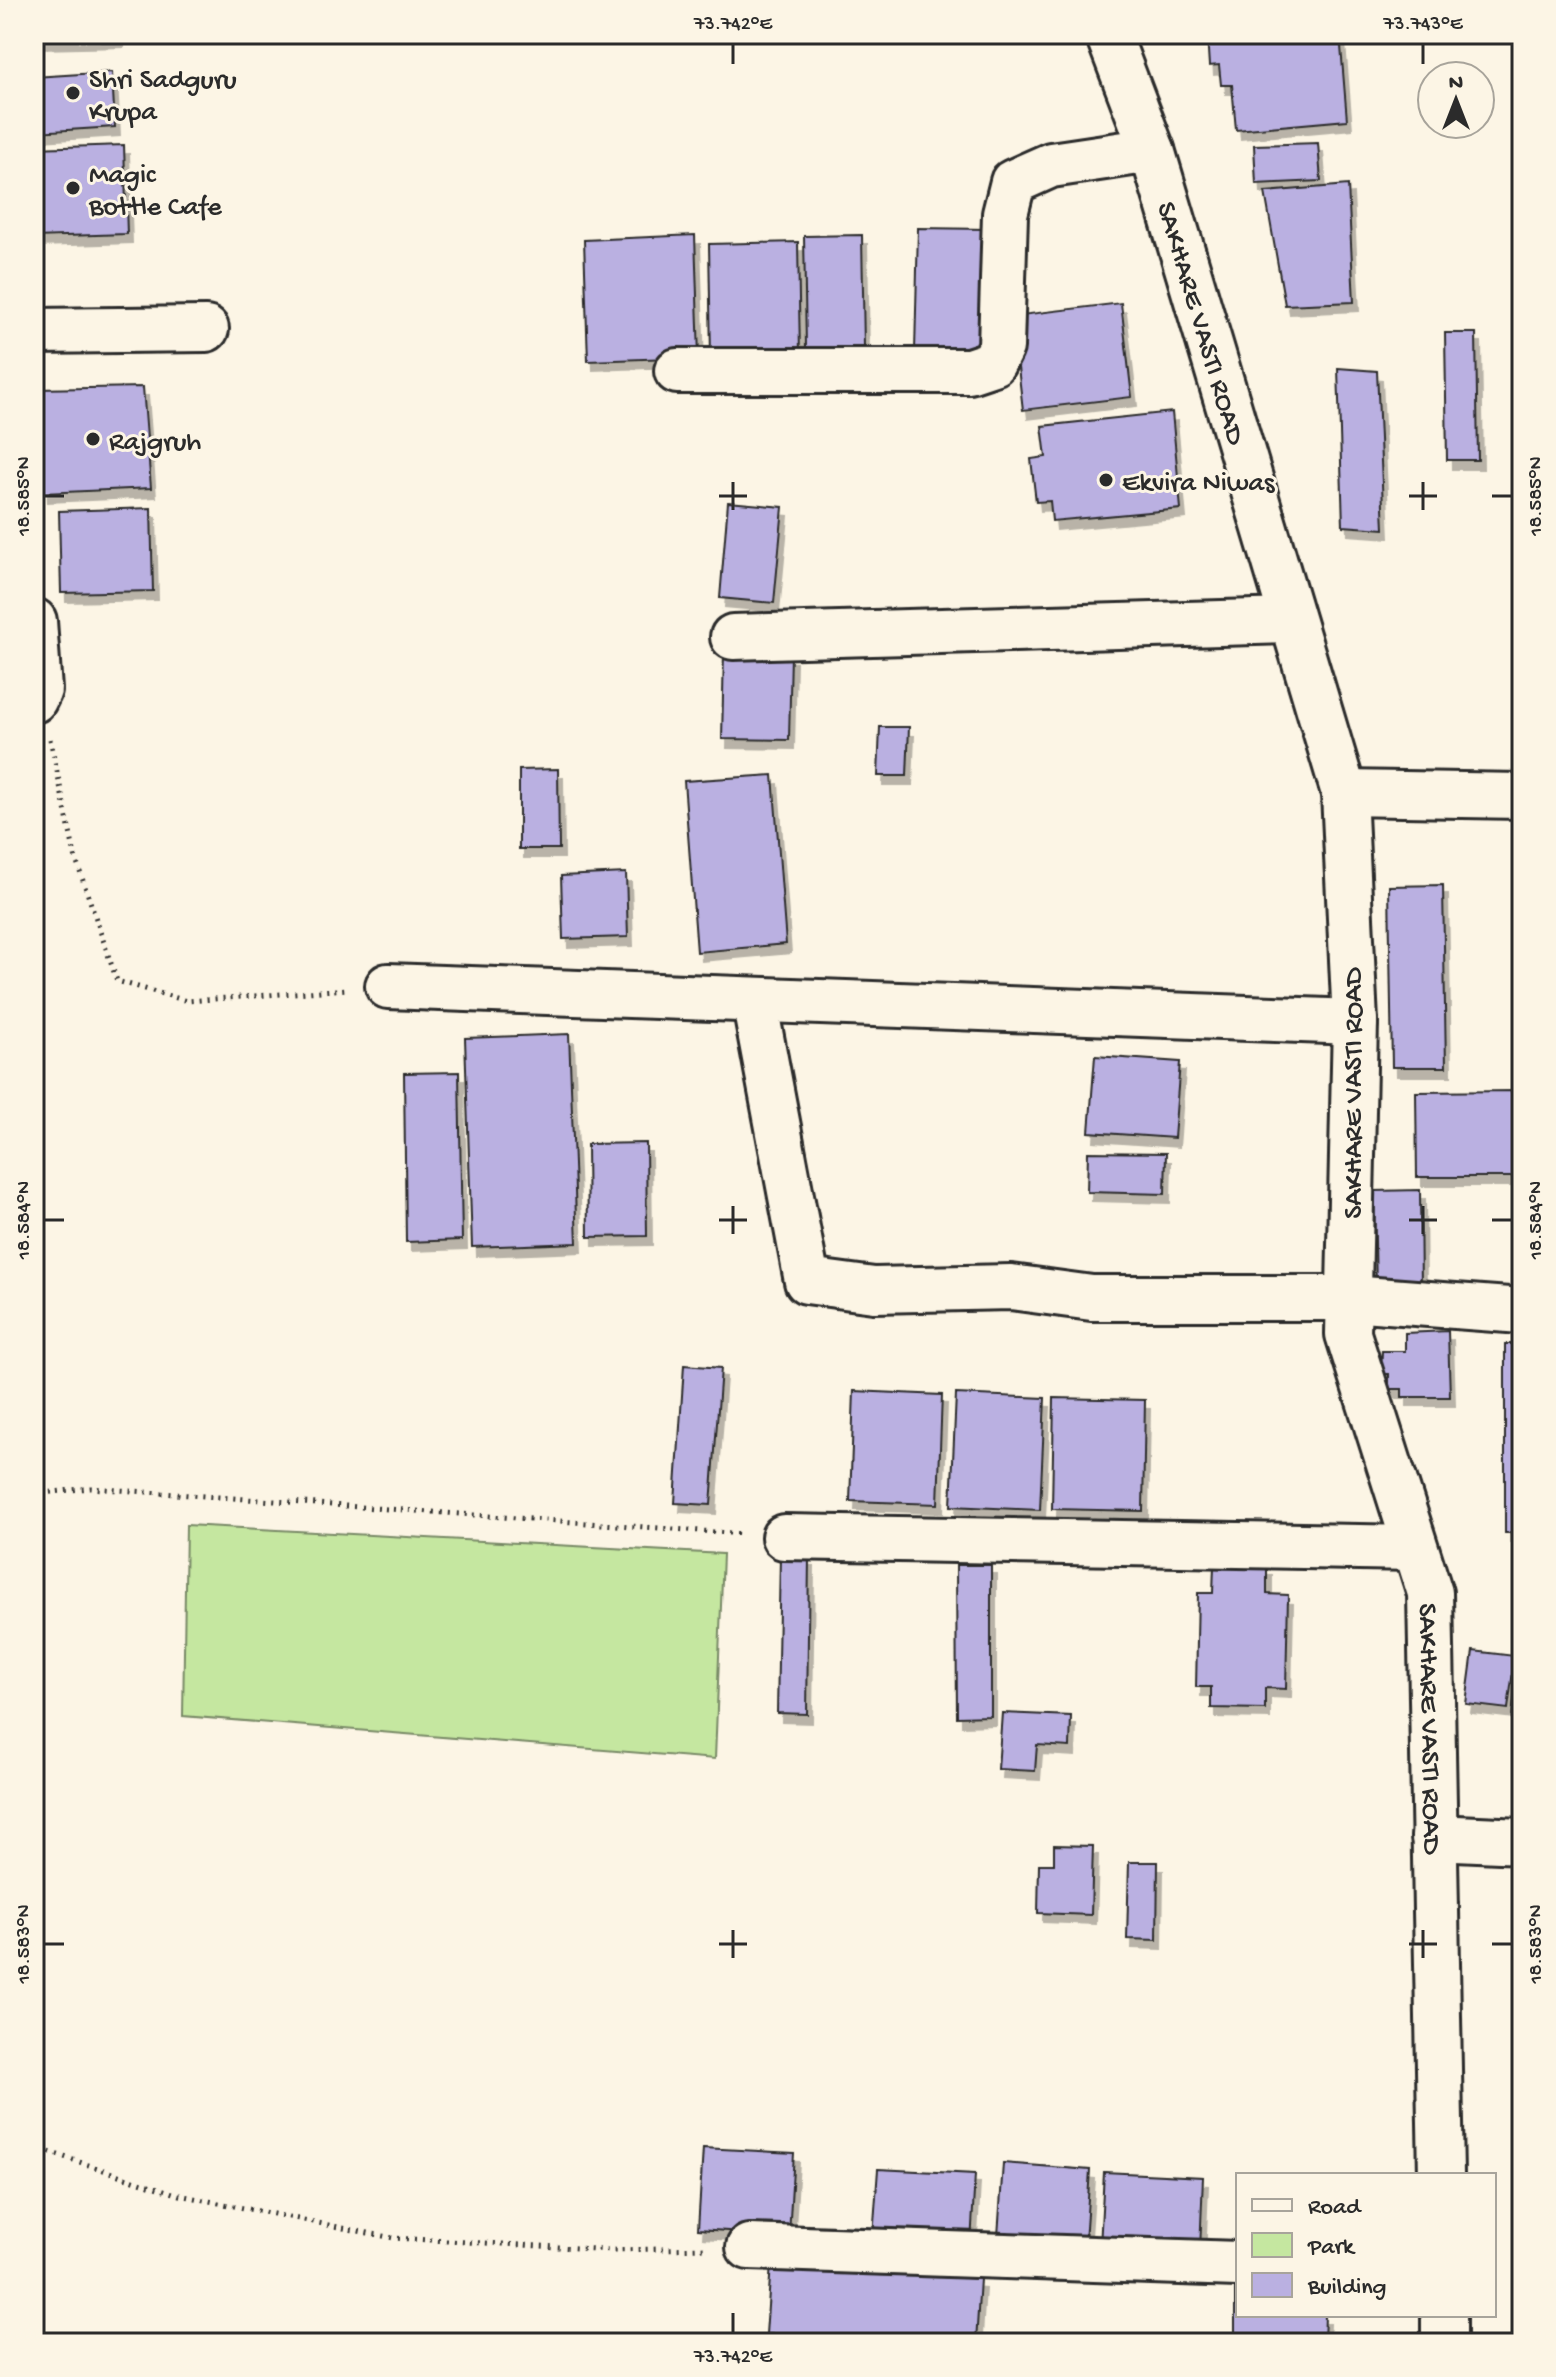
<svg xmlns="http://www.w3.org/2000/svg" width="1556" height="2377" viewBox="0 0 1556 2377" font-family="'Gochi Hand',sans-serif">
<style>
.green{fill:#c5e7a0;stroke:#788966;stroke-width:2}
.building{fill:#bab0e1;stroke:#2b2b2b;stroke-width:2;filter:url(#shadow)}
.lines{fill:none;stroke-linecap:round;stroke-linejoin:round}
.minor-casing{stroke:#2b2b2b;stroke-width:50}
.path{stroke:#2b2b2b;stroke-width:5;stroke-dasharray:2 6;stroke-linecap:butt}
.minor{stroke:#fcf5e5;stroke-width:44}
.ticks{fill:none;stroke:#2b2b2b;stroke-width:3}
.poi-dot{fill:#2b2b2b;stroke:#fcf5e5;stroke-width:3}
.labels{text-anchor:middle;stroke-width:6;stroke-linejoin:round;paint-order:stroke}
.poi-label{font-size:28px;fill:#2b2b2b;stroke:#fcf5e5;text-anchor:start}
.street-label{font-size:28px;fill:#2b2b2b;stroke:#fcf5e5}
.neatline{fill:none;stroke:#2b2b2b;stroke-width:3}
.ticks-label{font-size:20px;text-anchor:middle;fill:#2b2b2b}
</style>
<defs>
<filter id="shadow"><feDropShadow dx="5" dy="9" stdDeviation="0" flood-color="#0004"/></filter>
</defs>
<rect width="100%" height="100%" fill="#fcf5e5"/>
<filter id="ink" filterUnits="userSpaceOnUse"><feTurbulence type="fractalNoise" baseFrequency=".0125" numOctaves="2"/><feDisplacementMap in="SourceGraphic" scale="16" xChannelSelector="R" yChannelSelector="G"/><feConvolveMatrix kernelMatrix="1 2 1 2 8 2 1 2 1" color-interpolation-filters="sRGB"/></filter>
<g filter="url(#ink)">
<path class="green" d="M186,1525L723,1554L715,1759L183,1716Z"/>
<path class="building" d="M34,34H119V38L34,40Z
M1207,34H1340L1347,120L1236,130L1232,85H1221L1219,65L1209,66Z
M112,72L115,127L36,132L34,77Z
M1318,143L1321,181L1256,184L1254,145Z
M124,145L127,234L34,237V148Z
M1348,185L1354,302L1285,305L1265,192Z
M918,228L988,229L985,353L915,352Z
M695,235L699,357L588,361L584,240Z
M862,235L864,347H806L804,236Z
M798,242L800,355L711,357L709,244Z
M1121,303L1132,397L1023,410L1012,316Z
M1445,333H1476L1478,460H1447Z
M1338,368L1377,371L1384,529L1343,526Z
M143,387L151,488L43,493L36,389Z
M1172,412L1181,509L1052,521L1050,501L1036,502L1031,459L1046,457L1042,426Z
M728,502L783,507L774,603L720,598Z
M151,508L153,591L61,593L59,511Z
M724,652L791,654L789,740L722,739Z
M880,727H909L907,776H878Z
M558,769L559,849H519V770Z
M773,775L786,944L697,952L684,781Z
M626,873L628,937L563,939L561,876Z
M1443,885L1446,1067H1392L1389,886Z
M569,1034L577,1243L472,1247L465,1038Z
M1095,1056L1180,1062L1174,1138L1089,1132Z
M459,1072L462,1240L406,1242L404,1073Z
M1515,1091L1516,1177H1417L1416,1092Z
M646,1143L647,1236L588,1237L587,1144Z
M1088,1152L1166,1153L1165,1194L1087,1192Z
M1420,1190L1421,1289L1376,1291L1374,1191Z
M1448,1331L1450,1397H1402V1389H1389V1374H1381L1382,1351H1405V1333Z
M1505,1344H1522V1533H1505Z
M684,1365L721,1368L711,1505L675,1503Z
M854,1391L942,1395L938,1504L850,1501Z
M956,1394L1045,1398L1040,1510L951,1506Z
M1054,1398L1145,1400L1143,1511L1052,1509Z
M780,1556L809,1557L807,1714L777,1713Z
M956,1565H991V1716L957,1717Z
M1214,1566L1267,1567V1594L1288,1595L1286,1689L1265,1688V1709L1211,1708V1687H1196L1198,1593H1213Z
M1519,1647H1522V1719L1512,1718Z
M1473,1651L1515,1656L1508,1709L1466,1704Z
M1002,1713L1071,1716L1070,1747L1037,1745L1035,1771L998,1769Z
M1054,1845L1093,1846L1091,1915L1038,1913L1039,1864H1054Z
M1129,1862H1158L1157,1940L1127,1939Z
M703,2148L794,2153L789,2235L698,2229Z
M1003,2163L1090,2170L1085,2242L998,2236Z
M878,2169L975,2174L971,2244L873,2237Z
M1104,2172L1203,2177L1200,2251L1100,2247Z
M771,2264L980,2279L976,2343H893L766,2334Z
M1235,2285H1238V2315H1325L1324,2343H1235Z"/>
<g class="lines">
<defs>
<g id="minor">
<path id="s1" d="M1108,34L1152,150L1344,793L1355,1022L1348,1334L1430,1593L1441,2175"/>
<path d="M34,331L206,329"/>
<path d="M677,371H969L993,363L1001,347L1005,214L1013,182L1051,165L1152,150"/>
<path d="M34,621L39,690L34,700"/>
<path d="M733,637L1291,621"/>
<path d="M1344,793L1522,796"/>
<path d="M388,986L1355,1022"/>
<path d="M754,1000L807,1281L874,1290L1011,1287L1092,1298H1349L1522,1311"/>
<path d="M784,1537L1415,1548"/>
<path d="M1434,1837L1522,1841"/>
<path d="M749,2247L1238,2264"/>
<path d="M1444,2315V2343"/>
</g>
</defs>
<use href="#minor" class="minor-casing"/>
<path class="path" d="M50,739L76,860L117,981L187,1001L348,989
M34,1494L90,1488L744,1534
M34,2147L179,2195L393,2238L613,2250L709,2248"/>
<use href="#minor" class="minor"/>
</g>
</g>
<path class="ticks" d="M733,44V64M1423,44V64M733,482V510M1423,482V510M44,496H64M719,496H747M1409,496H1437M1492,496H1512M733,1206V1234M1423,1206V1234M44,1220H64M719,1220H747M1409,1220H1437M1492,1220H1512M733,1930V1958M1423,1930V1958M44,1944H64M719,1944H747M1409,1944H1437M1492,1944H1512M733,2313V2333"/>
<g class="poi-dot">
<circle cx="73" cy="93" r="8"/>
<circle cx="73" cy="188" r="8"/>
<circle cx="93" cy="439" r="8"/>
<circle cx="1106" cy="480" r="8"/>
</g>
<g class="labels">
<g class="poi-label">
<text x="89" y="87">Shri Sadguru<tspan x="89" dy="32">Krupa</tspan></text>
<text x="89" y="182">Magic<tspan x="89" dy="32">Bottle Cafe</tspan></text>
<text x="109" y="449">Rajgruh</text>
<text x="1122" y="490">Ekvira Niwas</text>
</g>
<g class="street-label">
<text dy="10" stroke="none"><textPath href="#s1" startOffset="304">SAKHARE VASTI ROAD</textPath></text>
<text transform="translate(1351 1093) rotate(-90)" y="10">SAKHARE VASTI ROAD</text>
<text dy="10" stroke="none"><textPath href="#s1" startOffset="1744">SAKHARE VASTI ROAD</textPath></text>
</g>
</g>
<rect width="1556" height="2377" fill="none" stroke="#fcf5e5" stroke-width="88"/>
<rect x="1236" y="2173" width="260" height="144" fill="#fcf5e5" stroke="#a8a49b" stroke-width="2"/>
<rect x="1252" y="2199" width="40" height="12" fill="#fcf5e5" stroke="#a8a49b" stroke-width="2"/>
<text x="1308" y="2213" font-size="24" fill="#2b2b2b">Road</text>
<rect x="1252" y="2233" width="40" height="24" fill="#c5e7a0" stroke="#a8a49b" stroke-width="2"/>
<text x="1308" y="2253" font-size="24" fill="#2b2b2b">Park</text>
<rect x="1252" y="2273" width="40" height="24" fill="#bab0e1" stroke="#a8a49b" stroke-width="2"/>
<text x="1308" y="2293" font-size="24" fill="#2b2b2b">Building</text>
<g transform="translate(1456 100)"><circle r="38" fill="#fcf5e5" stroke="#a8a49b" stroke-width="2"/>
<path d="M0-6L14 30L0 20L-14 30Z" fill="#2b2b2b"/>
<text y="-12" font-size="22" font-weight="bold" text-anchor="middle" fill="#2b2b2b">N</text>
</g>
<rect x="44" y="44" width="1468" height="2289" class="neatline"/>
<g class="ticks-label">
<text x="733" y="29">73.742°E</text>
<text x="1423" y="29">73.743°E</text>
<text transform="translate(22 496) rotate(-90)" y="7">18.585°N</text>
<text transform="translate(1534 496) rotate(-90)" y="7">18.585°N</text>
<text transform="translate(22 1220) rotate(-90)" y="7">18.584°N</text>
<text transform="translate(1534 1220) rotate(-90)" y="7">18.584°N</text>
<text transform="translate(22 1944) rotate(-90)" y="7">18.583°N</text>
<text transform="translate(1534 1944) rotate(-90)" y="7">18.583°N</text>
<text x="733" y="2362">73.742°E</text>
</g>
</svg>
